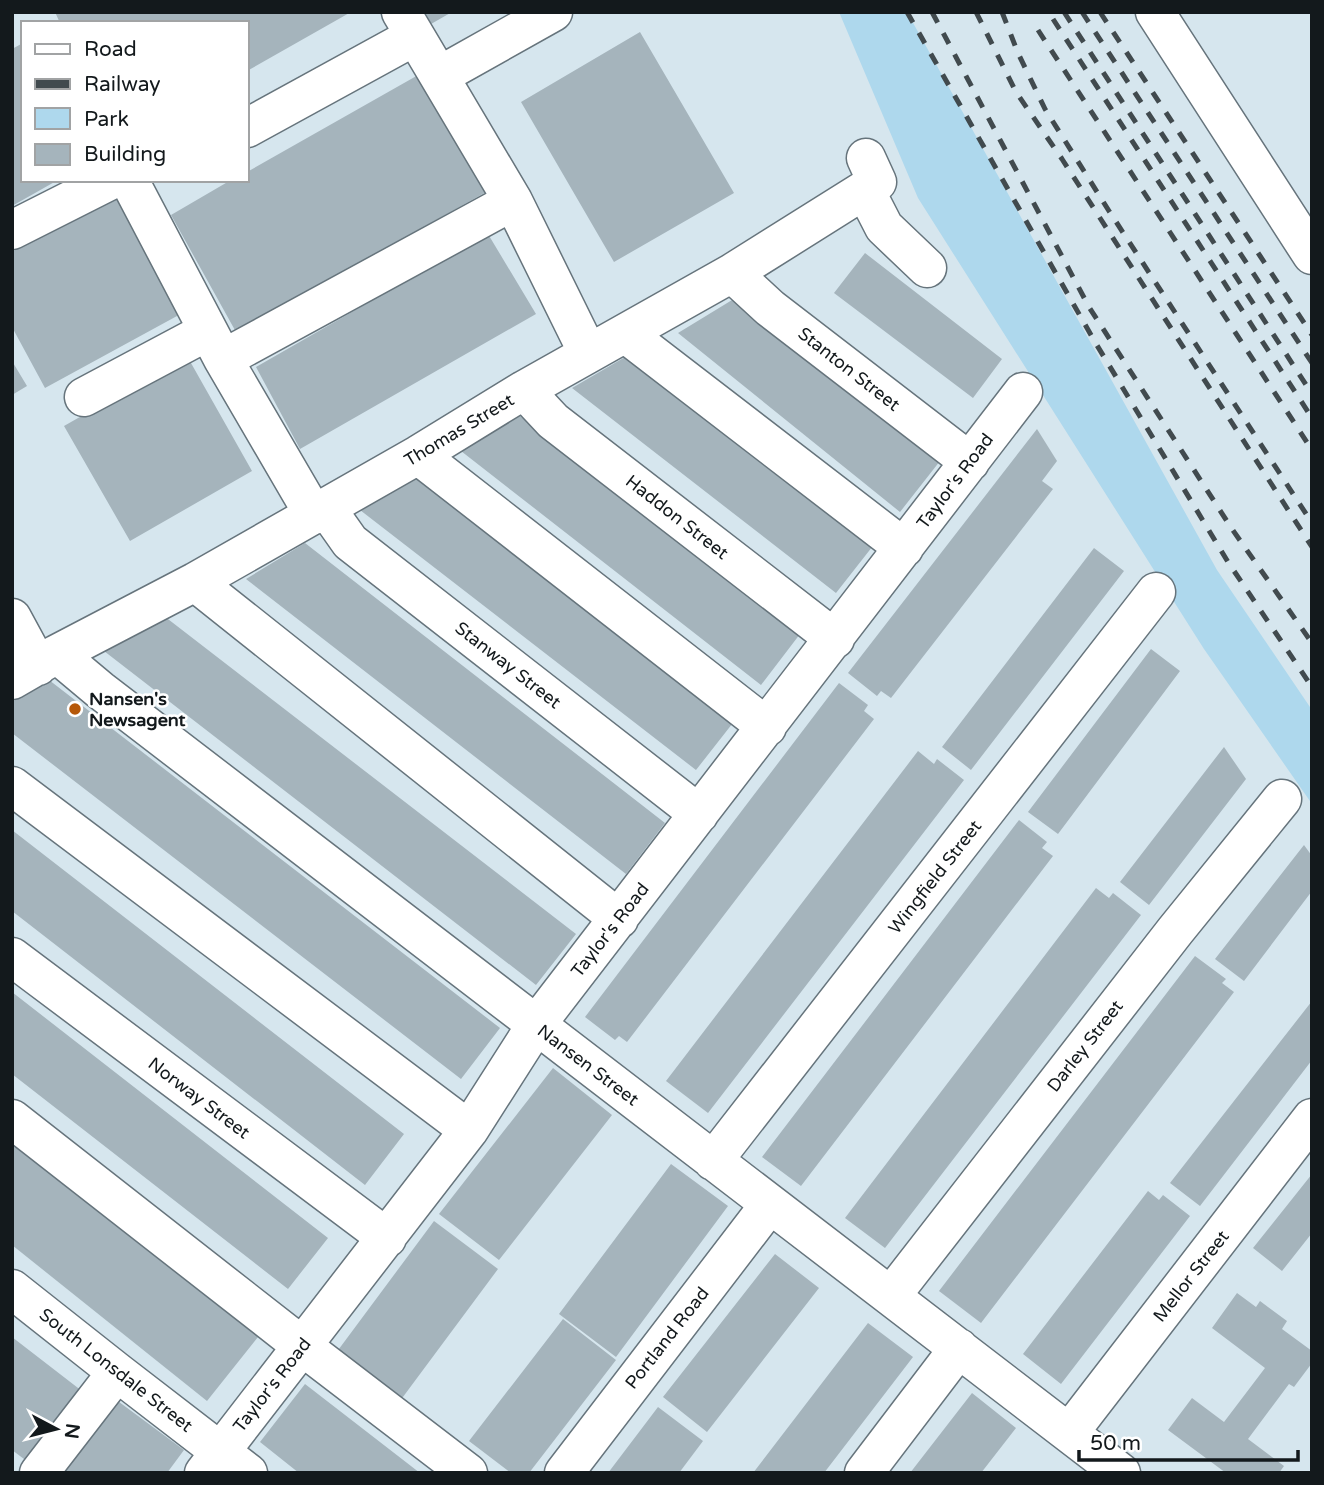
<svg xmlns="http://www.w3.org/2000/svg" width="1324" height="1485" viewBox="0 0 1324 1485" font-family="'Varela Round',sans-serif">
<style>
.green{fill:#aed8ed}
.building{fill:#a5b4bc}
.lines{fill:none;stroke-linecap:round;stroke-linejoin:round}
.minor-casing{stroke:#66747c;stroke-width:41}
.minor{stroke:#fff;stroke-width:38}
.rail{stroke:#414a4e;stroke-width:5;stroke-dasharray:12 12;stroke-linecap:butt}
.poi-dot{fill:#b55708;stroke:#fff;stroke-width:2.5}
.labels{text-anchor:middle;stroke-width:5;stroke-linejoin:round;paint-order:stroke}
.street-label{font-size:18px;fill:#13191c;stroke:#fff}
.poi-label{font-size:18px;font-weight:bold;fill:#13191c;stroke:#fff;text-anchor:start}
</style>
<rect width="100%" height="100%" fill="#d6e6ee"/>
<path class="green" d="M839,12H907L1217,570L1312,710V804L1204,649L918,198Z"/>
<path class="building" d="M55,12H351L247,71V23H60Z
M425,12H452L431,24Z
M640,32L734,193L614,262L521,102Z
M23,43V180H58L12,206V49Z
M427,70L495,187L236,332L171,215L231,180H247V172Z
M124,191L188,310L45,388L12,327V252Z
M488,234L536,314L300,449L256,367Z
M865,253L1002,359L973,398L834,293Z
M737,297L940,461L900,512L678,333Z
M632,353L876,542L836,593L572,388Z
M187,356L252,471L130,541L64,426Z
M12,361L27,386L12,395Z
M520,416L800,634L761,685L461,451Z
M1037,429L1057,461L1042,481L1053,489L891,698L881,691L877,696L848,673Z
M420,475L736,719L696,770L360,510Z
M305,543L665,823L626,874L246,579Z
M1094,548L1124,571L971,770L942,747Z
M164,616L576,934L536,985L104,651Z
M1151,649L1180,671L1058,834L1028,812Z
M49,680L500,1028L461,1079L12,733V702Z
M839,683L868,705L864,711L874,719L627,1042L619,1036L615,1040L585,1017Z
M1224,747L1246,779L1149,905L1120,882Z
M918,751L934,764L937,759L964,780L708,1113L666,1081Z
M1019,820L1047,842L1042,848L1053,856L801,1186L762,1157Z
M12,830L404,1134L365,1185L12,911Z
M1304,845L1312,856V891L1244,981L1215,959Z
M1096,888L1109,898L1113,893L1141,915L885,1248L845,1218Z
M1195,956L1226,979L1222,983L1234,992L981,1323L939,1291Z
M12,992L328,1238L288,1289L12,1074Z
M1312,1001V1060L1200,1206L1170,1183Z
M553,1068L612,1115L499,1260L439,1214Z
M12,1132L262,1332L207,1401L12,1245Z
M671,1164L728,1206L616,1357L559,1314Z
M1312,1174V1233L1282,1271L1253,1248Z
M1148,1191L1159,1200L1163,1195L1190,1216L1061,1384L1023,1354Z
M434,1221L498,1269L397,1405L333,1357Z
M775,1254L819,1288L707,1432L663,1397Z
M1237,1293L1256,1307L1260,1301L1287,1321L1282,1329L1312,1351V1363L1294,1387L1289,1384L1248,1439L1284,1466L1279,1473H1226L1168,1430L1192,1398L1224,1422L1265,1368L1212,1328Z
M563,1319L616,1360L529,1473H511L469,1441Z
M868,1323L913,1357L824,1473H753Z
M12,1337L91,1398L36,1468L12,1450Z
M305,1384L420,1473H299L260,1442Z
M972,1393L1016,1428L981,1473H910Z
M111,1396L184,1450L167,1473H54Z
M658,1407L703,1441L679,1473H608Z"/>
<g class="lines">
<defs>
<path id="minor" d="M401,12L513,201L588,353
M1155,12L1312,255
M439,76L553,12
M247,128L415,36
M129,180L223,359L314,515
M865,190L884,227L927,268
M12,230L111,180
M732,273L770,308L970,462
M626,334L904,548
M223,359L513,201
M524,390L553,421L835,639
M84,397L208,331
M418,455L767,727
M326,508L350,542L699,814
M195,582L619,919
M12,618L38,666
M57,654L100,690L1121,1473
M12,680L57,654L195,582L418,455L524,390L732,273L877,182L866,158
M12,786L469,1130
M12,957L387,1238
M12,1119L302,1346L468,1473
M713,1161L1156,592
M12,1289L117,1372L248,1473
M891,1296L1175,931L1282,799
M1069,1433L1312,1118
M39,1473L117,1372
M204,1473L469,1130L536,1025L1023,392
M564,1473L770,1204
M864,1473L959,1348"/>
</defs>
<use href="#minor" class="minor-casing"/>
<use href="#minor" class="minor"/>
<path class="rail" d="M907,12L1095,342L1228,562L1312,687
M932,12L1089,307L1232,529L1312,643
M976,12L1016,92L1062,159L1312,547
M1002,12L1018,53L1045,109L1109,211L1312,523
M1064,12L1312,394
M1082,12L1312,363
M1100,12L1312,335
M1053,19L1312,418
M1038,30L1312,450"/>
</g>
<circle class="poi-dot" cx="75" cy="709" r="7"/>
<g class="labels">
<g class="street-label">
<text transform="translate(849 369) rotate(38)" y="6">Stanton Street</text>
<text transform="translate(459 430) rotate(-31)" y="6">Thomas Street</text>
<text transform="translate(955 481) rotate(-53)" y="6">Taylor's Road</text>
<text transform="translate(677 517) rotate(38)" y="6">Haddon Street</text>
<text transform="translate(508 665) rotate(38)" y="6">Stanway Street</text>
<text transform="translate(935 877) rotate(-52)" y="6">Wingfield Street</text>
<text transform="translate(610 930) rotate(-52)" y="6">Taylor's Road</text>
<text transform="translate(1085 1046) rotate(-52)" y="6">Darley Street</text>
<text transform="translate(588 1065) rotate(37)" y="6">Nansen Street</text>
<text transform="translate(199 1098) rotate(37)" y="6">Norway Street</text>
<text transform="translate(1191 1276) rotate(-52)" y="6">Mellor Street</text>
<text transform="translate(667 1338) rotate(-52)" y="6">Portland Road</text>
<text transform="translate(116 1370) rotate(38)" y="6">South Lonsdale Street</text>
<text transform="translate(272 1385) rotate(-52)" y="6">Taylor's Road</text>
</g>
<g class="poi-label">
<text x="89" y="705">Nansen's<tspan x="89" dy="21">Newsagent</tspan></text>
</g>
</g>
<rect width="1324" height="1485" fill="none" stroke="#13191c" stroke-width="28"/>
<rect x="21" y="21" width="228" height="161" fill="#ffffff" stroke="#a1a3a4" stroke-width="2"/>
<rect x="35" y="44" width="35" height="10" fill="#ffffff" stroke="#a1a3a4" stroke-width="2"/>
<text x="84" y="56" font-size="21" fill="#13191c">Road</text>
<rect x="35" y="79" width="35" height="10" fill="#414a4e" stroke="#a1a3a4" stroke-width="2"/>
<text x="84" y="91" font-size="21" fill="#13191c">Railway</text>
<rect x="35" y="108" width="35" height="21" fill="#aed8ed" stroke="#a1a3a4" stroke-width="2"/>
<text x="84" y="126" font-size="21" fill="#13191c">Park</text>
<rect x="35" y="144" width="35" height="21" fill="#a5b4bc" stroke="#a1a3a4" stroke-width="2"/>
<text x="84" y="161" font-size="21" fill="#13191c">Building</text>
<g transform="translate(56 1429) rotate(97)" stroke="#ffffff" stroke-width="5" paint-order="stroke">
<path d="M0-5L12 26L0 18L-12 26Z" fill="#13191c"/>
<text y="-10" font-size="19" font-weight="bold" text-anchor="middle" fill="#13191c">N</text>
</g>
<path d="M1079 1450v10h219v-10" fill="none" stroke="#13191c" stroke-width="3.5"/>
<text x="1090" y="1450" font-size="21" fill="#13191c" stroke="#ffffff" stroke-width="5" paint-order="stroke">50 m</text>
</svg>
